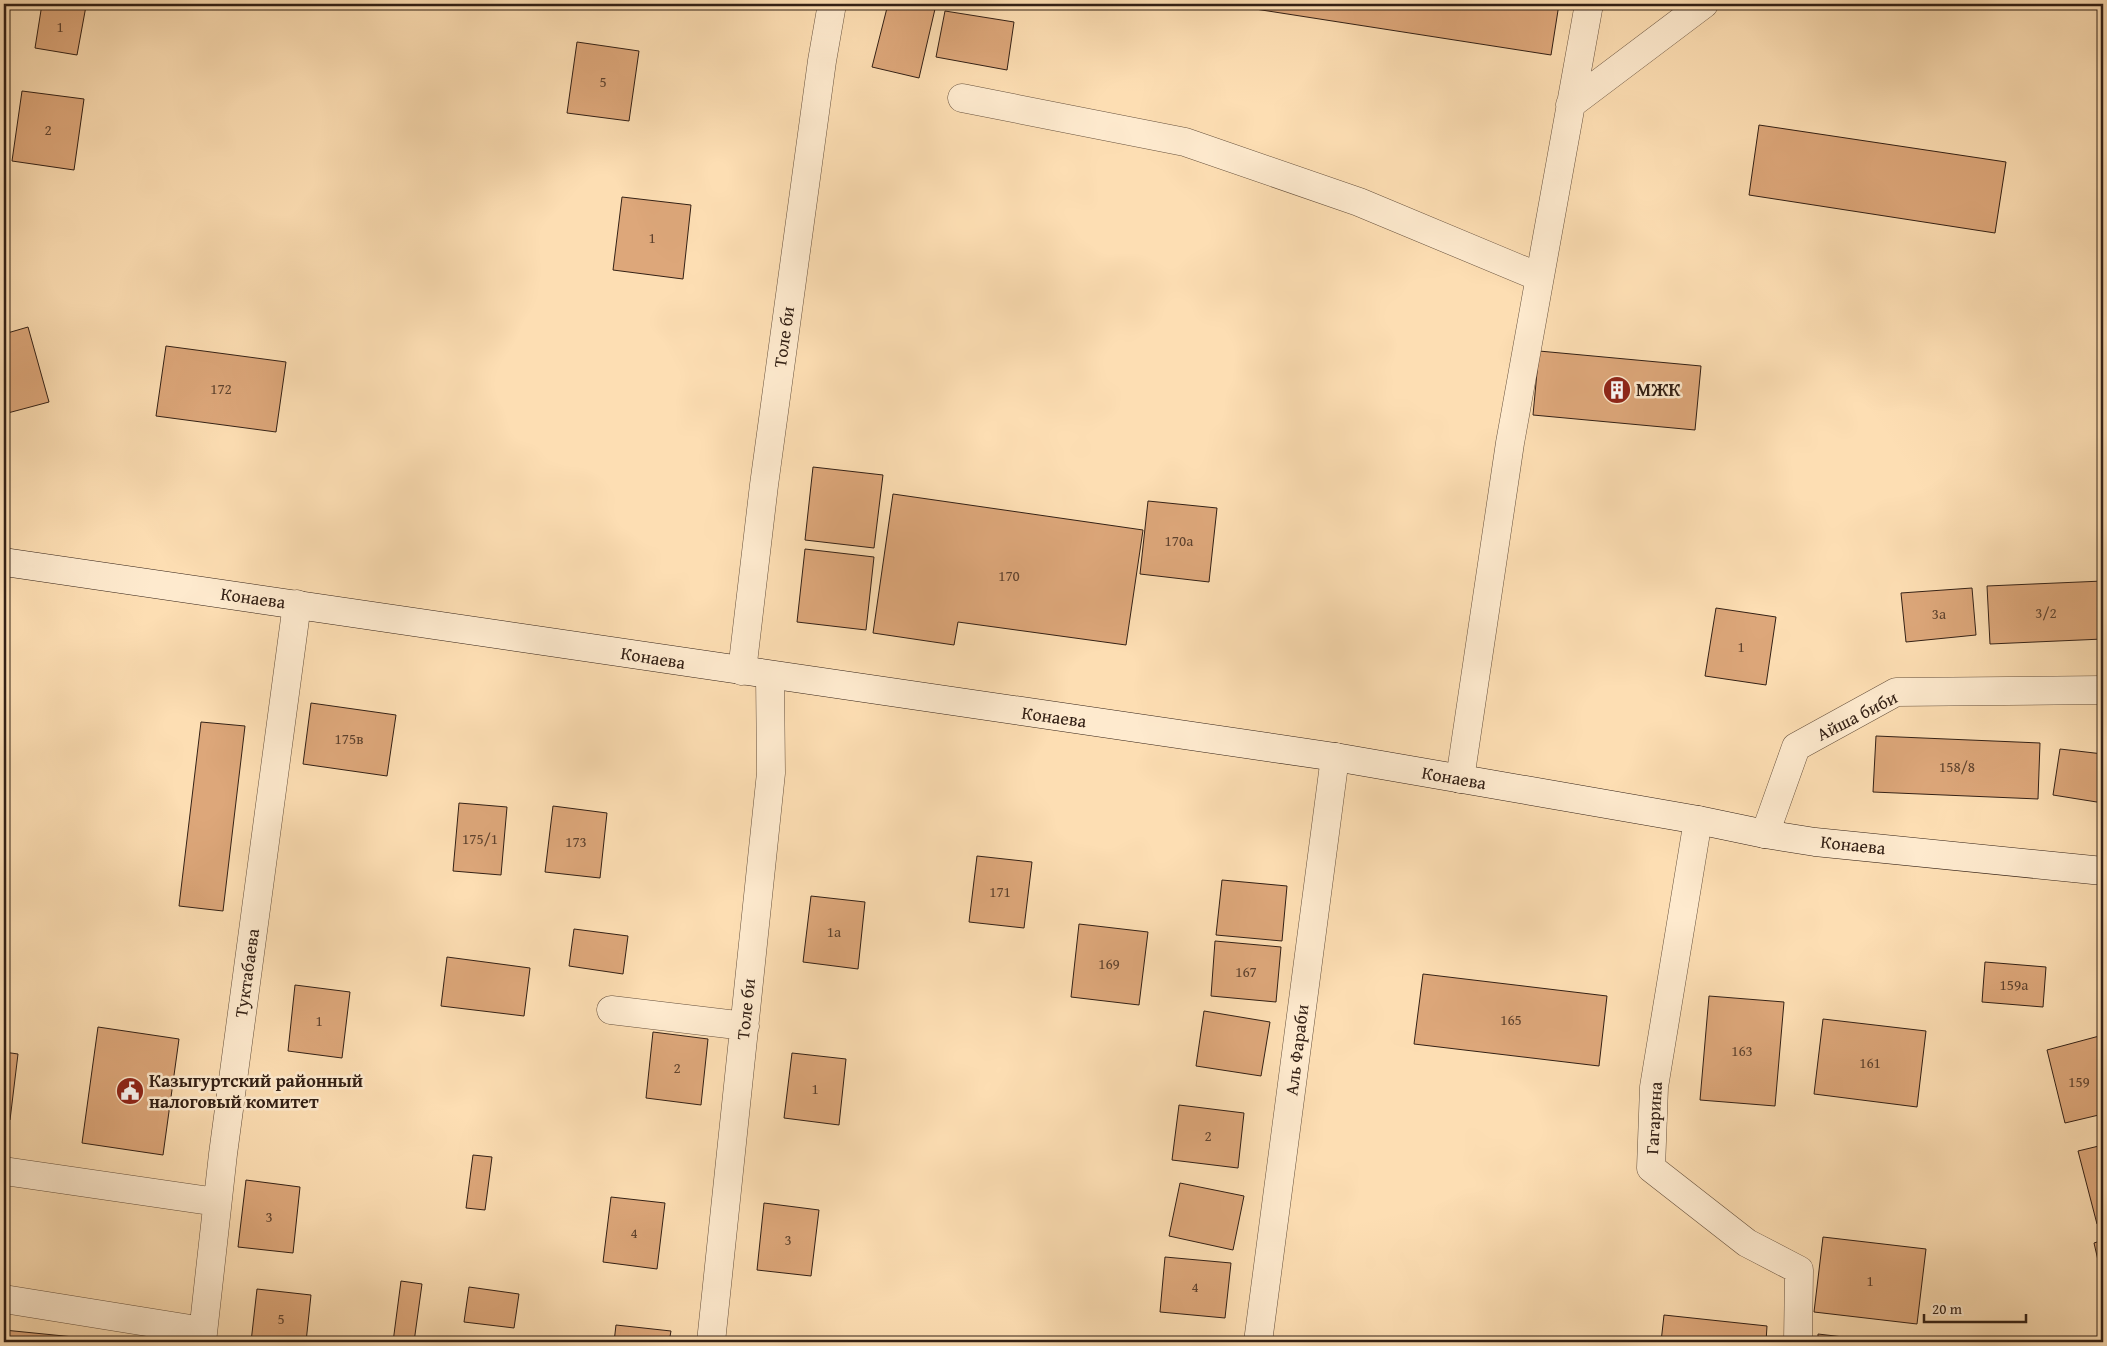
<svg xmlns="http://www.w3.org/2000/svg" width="2107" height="1346" viewBox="0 0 2107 1346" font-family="'Gentium Book Plus',serif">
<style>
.building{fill:#dda77a;stroke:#332015}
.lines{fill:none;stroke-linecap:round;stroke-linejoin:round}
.minor-casing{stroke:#66503c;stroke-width:29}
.secondary-casing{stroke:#332015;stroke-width:29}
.minor{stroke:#feeace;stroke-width:28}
.secondary{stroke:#feeace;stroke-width:28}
.labels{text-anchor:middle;stroke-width:5;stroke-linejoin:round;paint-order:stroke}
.number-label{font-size:15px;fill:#5e422e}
.street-label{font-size:18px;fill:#332015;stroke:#feeace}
.poi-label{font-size:18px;font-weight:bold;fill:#332015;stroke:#feeace;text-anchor:start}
</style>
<rect width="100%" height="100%" fill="#fddeb3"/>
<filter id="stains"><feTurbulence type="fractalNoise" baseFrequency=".004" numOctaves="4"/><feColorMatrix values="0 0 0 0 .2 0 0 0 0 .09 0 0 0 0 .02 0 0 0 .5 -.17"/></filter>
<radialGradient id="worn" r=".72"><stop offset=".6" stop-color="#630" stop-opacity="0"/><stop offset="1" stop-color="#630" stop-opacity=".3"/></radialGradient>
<path class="building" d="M42,4H74L86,6L77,55L35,48Z
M888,4H915L935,9L919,78L872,67Z
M1223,4H1559L1551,55Z
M945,11L1014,22L1007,70L936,57Z
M577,42L639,51L629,121L567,113Z
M22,91L84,99L74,170L12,161Z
M1759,125L2006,162L1995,233L1749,195Z
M622,197L691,205L683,279L613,270Z
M28,327L49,402L4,414V334Z
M166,346L286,362L276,432L156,416Z
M1539,351L1701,366L1695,430L1533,415Z
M813,467L883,475L874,548L805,540Z
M893,494L1143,530L1126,645L958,622L954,645L873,633Z
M1148,501L1217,508L1209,582L1140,574Z
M805,549L874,557L866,630L797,622Z
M2103,581V639L1990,644L1987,586Z
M1972,588L1976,635L1906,642L1901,593Z
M1716,608L1776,617L1766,685L1705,676Z
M311,703L396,715L387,776L303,764Z
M201,722L245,726L223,911L179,906Z
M1876,736L2040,743L2038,799L1873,792Z
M2060,749L2103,754V803L2053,795Z
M459,803L507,807L501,875L453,871Z
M553,806L607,813L600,878L545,872Z
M977,856L1032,862L1024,928L969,922Z
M1222,880L1287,886L1282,941L1216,935Z
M811,896L865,902L858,969L803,962Z
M1079,924L1148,932L1139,1005L1071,997Z
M574,929L628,936L623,974L569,966Z
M1215,941L1281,947L1276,1002L1211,996Z
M447,957L530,968L524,1016L441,1006Z
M1985,962L2046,967L2043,1007L1982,1002Z
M1423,974L1607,996L1599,1066L1414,1044Z
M295,985L350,992L342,1058L288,1051Z
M1709,996L1784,1002L1775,1106L1700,1100Z
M1204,1011L1270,1022L1261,1076L1196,1066Z
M1823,1019L1926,1031L1917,1107L1814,1094Z
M98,1027L179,1039L163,1155L82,1143Z
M653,1032L708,1039L701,1105L646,1098Z
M2103,1035V1114L2065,1123L2047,1050Z
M4,1052L18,1054L10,1120L4,1119Z
M792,1053L846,1059L839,1125L784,1118Z
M1179,1105L1244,1113L1238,1168L1172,1160Z
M2103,1145V1223L2097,1224L2078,1151Z
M473,1155L492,1157L485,1210L466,1208Z
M246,1180L300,1187L293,1253L238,1247Z
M1180,1183L1244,1196L1233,1250L1169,1236Z
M611,1197L665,1203L657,1269L603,1262Z
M764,1203L819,1210L811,1276L757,1270Z
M1823,1237L1926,1249L1917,1324L1814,1312Z
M2103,1240V1282L2094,1243Z
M1165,1257L1231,1263L1225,1318L1160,1312Z
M401,1281L422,1284L414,1342H393Z
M469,1287L519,1294L514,1328L464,1322Z
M257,1289L311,1295L306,1342H251Z
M1664,1315L1767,1326L1766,1342H1661Z
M616,1325L671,1331L669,1342H614Z
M4,1330L124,1342H4Z
M1818,1334L1886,1342H1818Z"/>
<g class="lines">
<defs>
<path id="minor" d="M962,98L1185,142L1359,202L1539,277
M1570,105L1704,4
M742,671L764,485L822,61L832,4
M1460,779L1510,443L1589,4
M1698,820L1654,1087L1651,1168L1747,1243L1799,1270L1798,1342
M1765,834L1796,747L1896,692L2103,690
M611,1010L745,1026
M4,1171L217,1202
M4,1299L203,1331
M202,1342L223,1154L297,604
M711,1342L771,773L770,675
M1258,1342L1335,757"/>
<path id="secondary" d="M4,562L1335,757L1698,820L1765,834L1815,842L2103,871"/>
</defs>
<use href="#minor" class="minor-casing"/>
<use href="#secondary" class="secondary-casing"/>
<use href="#minor" class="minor"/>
<use href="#secondary" class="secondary"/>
</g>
<defs>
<symbol id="building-disc" viewBox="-11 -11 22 22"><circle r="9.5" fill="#8f2418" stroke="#feeace"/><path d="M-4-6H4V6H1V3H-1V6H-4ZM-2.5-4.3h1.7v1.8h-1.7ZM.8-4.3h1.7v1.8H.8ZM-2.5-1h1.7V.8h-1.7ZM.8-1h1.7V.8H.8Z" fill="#fff"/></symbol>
<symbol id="civic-disc" viewBox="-11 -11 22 22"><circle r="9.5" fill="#8f2418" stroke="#feeace"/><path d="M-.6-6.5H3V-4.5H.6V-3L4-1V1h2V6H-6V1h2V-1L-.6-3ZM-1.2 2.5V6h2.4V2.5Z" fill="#fff"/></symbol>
</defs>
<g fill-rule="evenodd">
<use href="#building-disc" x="1601" y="374" width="32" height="32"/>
<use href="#civic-disc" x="114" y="1075" width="32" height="32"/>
</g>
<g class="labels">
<g class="number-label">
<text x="60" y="32">1</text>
<text x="603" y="87">5</text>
<text x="48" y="135">2</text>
<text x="652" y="243">1</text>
<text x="221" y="394">172</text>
<text x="1179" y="546">170а</text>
<text x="1009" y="581">170</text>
<text x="2046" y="618">3/2</text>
<text x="1939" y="619">3а</text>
<text x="1741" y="652">1</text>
<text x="349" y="744">175в</text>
<text x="1957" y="772">158/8</text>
<text x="480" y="844">175/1</text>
<text x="576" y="847">173</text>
<text x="1000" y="897">171</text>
<text x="834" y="937">1а</text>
<text x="1109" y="969">169</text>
<text x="1246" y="977">167</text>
<text x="2014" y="990">159а</text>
<text x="1511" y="1025">165</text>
<text x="319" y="1026">1</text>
<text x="1742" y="1056">163</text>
<text x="1870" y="1068">161</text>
<text x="677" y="1073">2</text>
<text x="2079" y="1087">159</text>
<text x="815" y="1094">1</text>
<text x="1208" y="1141">2</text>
<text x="269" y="1222">3</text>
<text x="634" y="1238">4</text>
<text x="788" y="1245">3</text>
<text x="1870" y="1286">1</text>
<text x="1195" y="1292">4</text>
<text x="281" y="1324">5</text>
</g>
<g class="street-label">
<text transform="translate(784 337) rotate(-82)" y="6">Толе би</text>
<text transform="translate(253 598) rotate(8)" y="6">Конаева</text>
<text transform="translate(653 658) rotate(9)" y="6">Конаева</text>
<text transform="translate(1857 716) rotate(-27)" y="6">Айша биби</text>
<text transform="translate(1054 717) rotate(8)" y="6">Конаева</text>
<text transform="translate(1454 778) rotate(10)" y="6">Конаева</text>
<text transform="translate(1853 845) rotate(6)" y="6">Конаева</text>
<text transform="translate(247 973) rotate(-82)" y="6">Туктабаева</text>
<text transform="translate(746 1009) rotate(-84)" y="6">Толе би</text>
<text transform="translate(1297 1050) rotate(-83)" y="6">Аль Фараби</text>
<text transform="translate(1654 1118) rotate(-87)" y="6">Гагарина</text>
</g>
<g class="poi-label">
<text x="1636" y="396">МЖК</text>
<text x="149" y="1087">Казыгуртский районный<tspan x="149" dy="21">налоговый комитет</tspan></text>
</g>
</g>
<rect width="2107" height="1346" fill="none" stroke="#fddeb3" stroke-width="20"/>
<rect x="5" y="5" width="2097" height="1336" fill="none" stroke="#332015" stroke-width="2.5"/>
<rect x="10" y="10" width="2087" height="1326" fill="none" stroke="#332015"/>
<path d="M1924 1314v8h102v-8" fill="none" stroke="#332015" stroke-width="2.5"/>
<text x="1932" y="1314" font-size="15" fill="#332015" stroke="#feeace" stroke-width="4" paint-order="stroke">20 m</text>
<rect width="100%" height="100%" filter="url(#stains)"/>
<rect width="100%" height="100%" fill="url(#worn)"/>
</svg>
